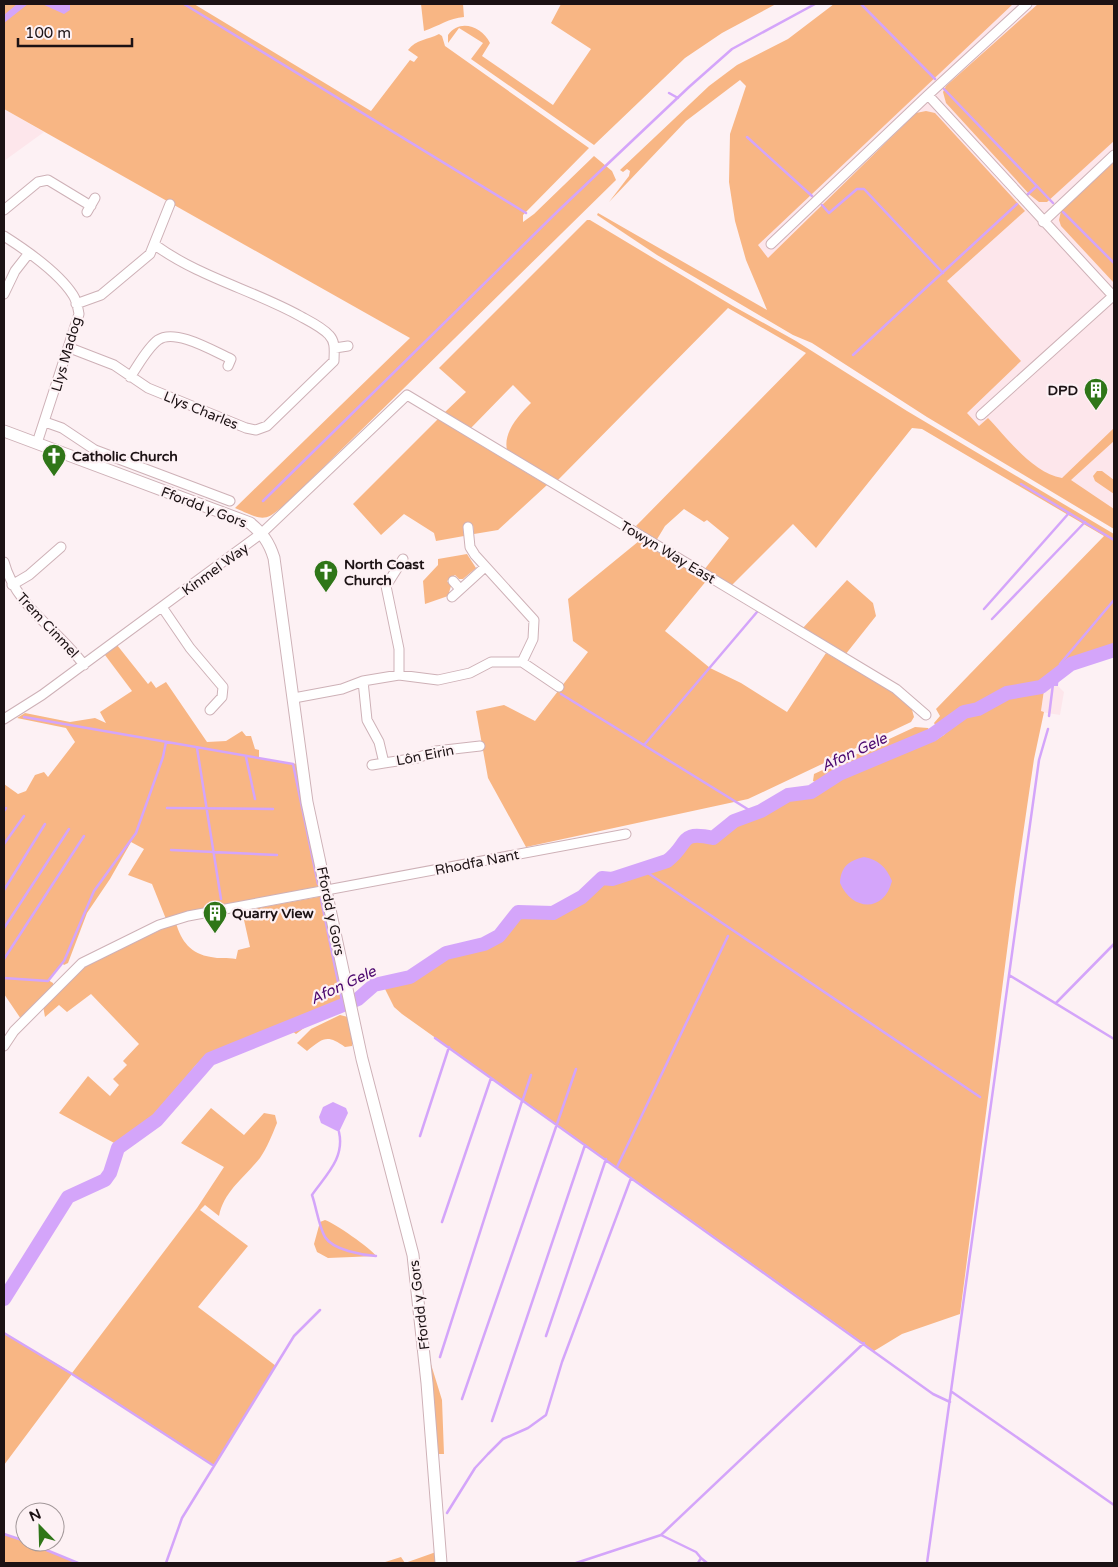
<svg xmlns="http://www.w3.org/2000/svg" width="1118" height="1567" viewBox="0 0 1118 1567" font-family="'Varela Round',sans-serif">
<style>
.built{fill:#fde6eb}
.green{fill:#f8b684}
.water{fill:#d4a5fa}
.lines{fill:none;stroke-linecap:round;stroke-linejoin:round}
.stream{stroke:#d4a5fa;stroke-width:2.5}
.river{stroke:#d4a5fa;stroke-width:14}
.street-casing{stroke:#ceb1b7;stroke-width:11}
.secondary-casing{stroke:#ceb1b7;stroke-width:13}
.street{stroke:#fff;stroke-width:9}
.secondary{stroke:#fff;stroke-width:11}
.labels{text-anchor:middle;stroke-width:4.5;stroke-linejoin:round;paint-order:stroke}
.street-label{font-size:14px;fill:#1c1214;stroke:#fdf1f4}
.poi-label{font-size:14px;font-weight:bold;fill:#1c1214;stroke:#fdf1f4;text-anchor:start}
.water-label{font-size:15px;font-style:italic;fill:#4a056d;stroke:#fdf1f4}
</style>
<rect width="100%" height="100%" fill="#fdf1f4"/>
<path class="built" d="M844,4H1114V529L927,417L812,343L753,249Z
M4,109L44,132L4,161Z
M1051,686H1058L1064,692L1060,715L1041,712L1044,690Z"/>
<path class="green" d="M4,4H194L371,111L410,60L414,62L418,57L408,50C416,39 428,40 439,34L442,36L445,46L589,148L523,215V222L534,214L594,156L612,171L616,180L289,501C264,523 265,521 235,508L410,338L4,109Z
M421,4H463L464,17C449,18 439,26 424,31Z
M561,4H776L722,33L685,58L594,145L471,59L483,43L459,28L448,43V35C460,18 482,27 490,43L482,56L553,105L591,49L551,23Z
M834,4H1013L758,245L768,258L916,113L926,111L935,113L1025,211L947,281L1021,361L967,413L979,426L988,418C1007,438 1033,473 1062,478L1114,428V441L1071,480L1114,509V529L927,417L812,343L793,335L657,255L597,215L598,213L767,310L746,260L735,221L729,182L730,134L746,86L740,80L686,121L609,202L629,176L630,171L627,169L623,172L620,170L709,86L737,65L788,39Z
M1038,4H1114V141L1047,202H1039L1030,195L946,103L943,92L946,86Z
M1114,161V283L1061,226L1059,220L1061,211Z
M587,220H590L733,306L796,341L907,411L1114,534V647L1062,665L1035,687L1004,692L977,707L958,711L937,728L934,723L940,716L936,709L1104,536L922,429L912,428L816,548L793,524L732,585L704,570L729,538L707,520L704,522L684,509L665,526L656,541L636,526L806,353L728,308L557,481L507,450C503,432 519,415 531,403L513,385L470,429L444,413L466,392L439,368Z
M438,419L547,485L498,530L474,534L473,525L463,526L464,536L436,541L434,533L404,514L381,535L353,504Z
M1097,471H1102L1114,480V494L1095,481L1093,476Z
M639,541L707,580L665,631L710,668L741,683L787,712L826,653L896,693L911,706L914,717L911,722L748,799L526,847L488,778L476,711L504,705L535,721L588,652L573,641L568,599Z
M467,554L476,568L463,579H459L455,575L447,581L451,586L448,596L425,604L423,581L438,565V559Z
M847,580L873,603L876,616L845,655L802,629Z
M117,645L148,684L151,681L156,688L166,682L207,742L226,741L242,731L246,736H251L255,749L259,750V758L297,764L320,886L166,919L152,884L128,875L144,849L131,842L110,879L87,913L68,963L64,965L62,963L48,980L53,983V989L21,1019L4,994V784L18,794L26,791L35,775L44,772L48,777L75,742L66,728L17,718L25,713L70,722L95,718L106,723L100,712L132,691L105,655Z
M1044,690L1041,711L1044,712L1034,759L1015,889L960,1314L902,1334L874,1351L402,1014L394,1007L383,985L414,978L447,956L483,947L500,939L519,915L529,913L551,917L559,914L584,900L602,883L662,865L677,856L689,838L712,840L734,824L764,812L788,798L812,794L839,776L913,745L936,740L944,735L958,718L983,710L999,699Z
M915,727L928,728L930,731L834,772L818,783L813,781L814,774Z
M318,897H323L345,1002L206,1056C189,1068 181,1089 166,1104C151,1120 133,1130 116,1144L59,1113L88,1076L110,1096L119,1085L113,1079L127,1065L123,1061L139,1044L91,994L67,1012L59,1005L45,1017L43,1006L81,969L96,959L176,923C181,941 191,954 211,957C219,959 227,957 236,959L238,950L250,947L242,911Z
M346,1006L342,1010L308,1025L296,1034L292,1031Z
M340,1015L348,1017L353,1037L352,1046L345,1047C327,1034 323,1038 307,1051L297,1043L311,1029Z
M211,1108L244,1135L264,1113L275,1115L277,1123C272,1135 267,1148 260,1158C245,1177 224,1191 219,1216L205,1205L200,1210L248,1246L198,1307L276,1366L214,1466L72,1374L4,1465V1333L72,1373L197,1208L224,1167L181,1143Z
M325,1220C334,1223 371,1248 376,1256L328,1258L317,1252L314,1244L320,1222Z
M430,1361L442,1400L444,1454H437Z
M4,1534L78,1563H4Z
M436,1552V1563H382L401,1557L405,1563Z"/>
<path class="water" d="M17,4H28L4,23V15Z
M42,4H70V10L64,14Z
M1089,658C1074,665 1059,668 1058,686H1051L1050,680L1041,687L1018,692L1039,686L1062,665L1073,660Z
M864,857C879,860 886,867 892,881C884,913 852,911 840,883C841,867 848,861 864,857Z
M333,1102L346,1108L348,1113L339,1132L321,1123L319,1117L323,1107Z"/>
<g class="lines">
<path class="stream" d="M184,4L526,213
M861,4L935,79
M944,89L1053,203
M669,93L678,98
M747,137L812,196
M1027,195L1037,186
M822,205L829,213L857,189H864L943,273
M1063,212L1114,263
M853,355L1017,204
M1021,484L1114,540
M263,501L559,210L689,87L732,49L815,4
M984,609L1069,513
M992,619L1085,522
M1060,664L1114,600
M561,694L754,813
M1049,716L1053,684
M24,717L293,764L318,884
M644,745L757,612
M197,748L221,899
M246,757L255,799
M167,808L273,809
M4,811L6,808
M4,844L24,816
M171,850L277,855
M642,869L980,1097
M4,890L45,824
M321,899L343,1006
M4,928L69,829
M4,959L84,836
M1009,975L1114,1039
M4,978L48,981L64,961L94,891L136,833L163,757L166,742
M1056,1003L1114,944
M435,1038L933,1394L950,1402
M522,1102L531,1075
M339,1132C345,1158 326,1175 312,1195C316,1206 319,1227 325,1237C333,1250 362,1255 376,1256
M420,1136L449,1047
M617,1167L728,936
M442,1222L491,1078
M4,1333L72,1374L214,1466
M546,1336L606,1159
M440,1357L522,1101
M952,1392L1114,1505
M462,1399L576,1069
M492,1421L585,1145
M447,1513L475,1468L488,1454L503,1439L528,1428L546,1415L562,1362L631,1178
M4,1534L25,1541
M27,1542L78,1563
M701,1558L707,1563
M166,1563L182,1518L294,1336L320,1310
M576,1563L661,1535
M698,1563L701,1558L696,1552L661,1535L864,1343
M927,1563L1039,760L1048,729"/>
<path class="river" d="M4,1299L68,1197L105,1180L110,1173L118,1148L157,1120L210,1059L358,999L374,985L410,977L446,953L484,944L499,936L518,912L553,913L582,897L602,878L612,879L667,861C690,844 678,830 713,838L734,821L761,811L788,795L811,792L839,774L932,735L964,712L978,709L1007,693L1041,687L1071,664L1114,650"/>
<defs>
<path id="street" d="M928,95L1114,297
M4,210L38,182L48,180L91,206
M87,212L95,198
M1043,222L1114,155
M4,236C26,250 59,273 73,295C77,301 78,308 79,314L37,443
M771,244L928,95L1027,4
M4,294L15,271L29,253
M76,304L101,295L150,254L170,204
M70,348L114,365L148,388L246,428L256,430L267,426L334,361C334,352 336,342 329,335C322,327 309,321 300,316C253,290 199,277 155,245
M335,348L348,346
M130,377C138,366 147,348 158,340C175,328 213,351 231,359L228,366
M981,415L1113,296
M45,422L62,428L95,450L230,501
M468,527L470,547L475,555L534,620L533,639L522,662
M4,562C16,607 58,629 84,665
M453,581L460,589
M12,585L29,575L61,547
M452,597L485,567
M162,607L190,648L223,687L222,697L210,710
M399,675V649L386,586L403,559
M363,681L367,720L379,742L384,763L417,758L436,751L480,746
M294,698L342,689L363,681L399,675L438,680L470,673L491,662H522L559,687
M4,719L42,695L262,533L407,395L896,689L926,715
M372,765L384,763
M4,1046L14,1031L82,963L159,925L188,916L626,834"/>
<path id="secondary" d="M4,431L250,523C263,534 269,542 274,558L307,802L362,1059L413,1255L427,1383L441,1563"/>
</defs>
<use href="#street" class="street-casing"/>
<use href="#secondary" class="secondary-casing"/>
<use href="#street" class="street"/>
<use href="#secondary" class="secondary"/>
</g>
<defs>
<symbol id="building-pin" viewBox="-11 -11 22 30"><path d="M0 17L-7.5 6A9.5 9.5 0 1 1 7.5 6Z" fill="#2f7618" stroke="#fdf1f4"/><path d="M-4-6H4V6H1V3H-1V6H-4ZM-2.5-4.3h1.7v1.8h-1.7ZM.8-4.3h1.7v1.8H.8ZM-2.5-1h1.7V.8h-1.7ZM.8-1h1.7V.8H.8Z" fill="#fff"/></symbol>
<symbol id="church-pin" viewBox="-11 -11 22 30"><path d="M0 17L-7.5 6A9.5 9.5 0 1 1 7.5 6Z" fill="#2f7618" stroke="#fdf1f4"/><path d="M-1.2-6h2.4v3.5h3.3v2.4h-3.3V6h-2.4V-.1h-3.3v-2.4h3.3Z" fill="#fff"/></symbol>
</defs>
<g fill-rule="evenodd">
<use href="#building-pin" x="1082" y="376" width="28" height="38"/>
<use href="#church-pin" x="40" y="442" width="28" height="38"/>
<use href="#church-pin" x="312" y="558" width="28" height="38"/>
<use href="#building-pin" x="201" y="899" width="28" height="38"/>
</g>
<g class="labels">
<g class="street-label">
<text transform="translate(66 354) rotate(-74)" y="5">Llys Madog</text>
<text transform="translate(201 410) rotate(22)" y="5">Llys Charles</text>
<text transform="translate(204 507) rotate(21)" y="5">Ffordd y Gors</text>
<text transform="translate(668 552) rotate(31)" y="5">Towyn Way East</text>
<text transform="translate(215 569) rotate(-36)" y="5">Kinmel Way</text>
<text transform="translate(48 625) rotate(47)" y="5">Trem Cinmel</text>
<text transform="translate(425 755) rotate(-11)" y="5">Lôn Eirin</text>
<text transform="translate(477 862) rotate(-11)" y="5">Rhodfa Nant</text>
<text transform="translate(331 911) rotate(78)" y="5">Ffordd y Gors</text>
<text transform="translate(419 1305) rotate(-97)" y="5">Ffordd y Gors</text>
</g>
<g class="poi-label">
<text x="1078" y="395" text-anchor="end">DPD</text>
<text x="72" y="461">Catholic Church</text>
<text x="344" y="569">North Coast<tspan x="344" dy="16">Church</tspan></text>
<text x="232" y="918">Quarry View</text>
</g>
<g class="water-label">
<text transform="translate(854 752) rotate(-25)" y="5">Afon Gele</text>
<text transform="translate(343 985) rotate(-25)" y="5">Afon Gele</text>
</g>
</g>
<rect width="1118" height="1567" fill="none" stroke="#1c1214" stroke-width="10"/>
<g transform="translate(40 1527) rotate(337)"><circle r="24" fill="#fdf1f4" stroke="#a3989a"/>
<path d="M0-4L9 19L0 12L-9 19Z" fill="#2f7618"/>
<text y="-8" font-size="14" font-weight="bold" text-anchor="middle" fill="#1c1214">N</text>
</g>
<path d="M18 38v8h114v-8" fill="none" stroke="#1c1214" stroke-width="2.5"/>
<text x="25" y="38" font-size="15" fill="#1c1214" stroke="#fdf1f4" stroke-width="4" paint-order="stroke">100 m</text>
</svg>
